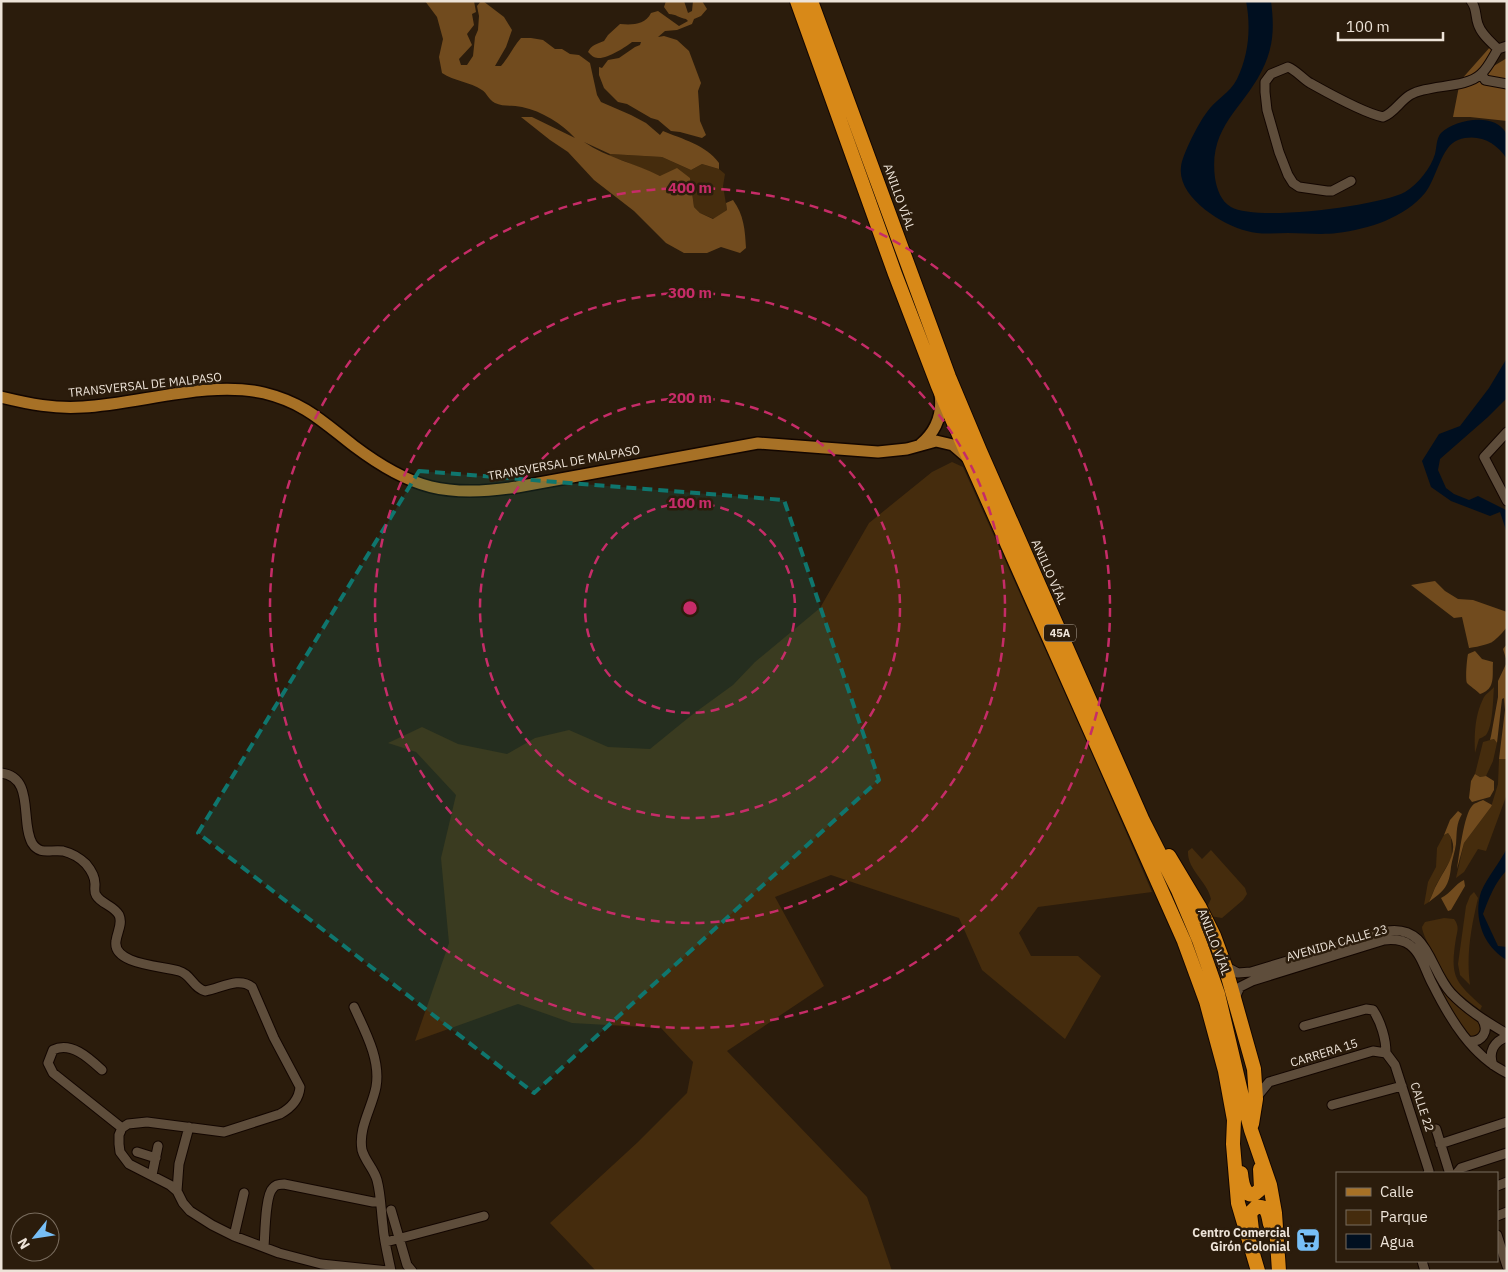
<svg xmlns="http://www.w3.org/2000/svg" width="1508" height="1272" viewBox="0 0 1508 1272" font-family="'IBM Plex Sans',sans-serif">
<style>
.green{fill:#452c0d}
.forest{fill:#714b1e}
.water{fill:#000f20}
.lines{fill:none;stroke-linecap:round;stroke-linejoin:round}
.minor-casing{stroke:#130600;stroke-width:11}
.major-casing{stroke:#130600;stroke-width:14}
.highway-casing{stroke:#130600;stroke-width:16}
.minor{stroke:#5e4d3b;stroke-width:9}
.major{stroke:#a77126;stroke-width:11}
.highway{stroke:#d88918;stroke-width:14}
.marked{fill:#0f766e;fill-opacity:0.2;stroke:#0f766e;stroke-width:4;stroke-dasharray:10 6;stroke-linejoin:round}
.ring{fill:none;stroke:#c62c68;stroke-width:2.5;stroke-dasharray:9 6}
.labels{text-anchor:middle;stroke-width:5;stroke-linejoin:round;paint-order:stroke}
.shield{fill:#2b1c0c;stroke:#b3a79b;stroke-width:1}
.shield-label{font-size:11px;font-weight:bold;fill:#ede3d8}
.street-label{font-size:12px;fill:#ede3d8;stroke:#2b1c0c}
.poi-label{font-size:12px;font-weight:bold;fill:#ede3d8;stroke:#2b1c0c;text-anchor:end}
.centre{fill:#c62c68;stroke:#2b1c0c;stroke-width:2.5}
.ring-label{font-size:15px;text-anchor:middle;font-weight:bold;fill:#c62c68;stroke:#2b1c0c;stroke-width:5;stroke-linejoin:round;paint-order:stroke}
</style>
<rect width="100%" height="100%" fill="#2b1c0c"/>
<path class="green" d="M610,154L662,157L691,170L702,164L719,169L725,174L723,186L727,210L714,219L700,213L694,207L690,178L660,176L624,161L609,157Z
M952,462L963,467L1093,756L1152,892L1038,907L1019,933L1031,956H1078L1101,976L1065,1039L982,970L959,918L831,875L775,897L824,986L727,1051L867,1197L892,1271H596L550,1223L638,1142L687,1093L693,1062L661,1028L572,1023L518,1004L415,1041L449,943L441,858L456,795L416,752L388,743L422,727L458,744L507,754L535,738L569,730L608,747L650,749L693,714L733,685L755,662L820,608L869,523L932,472Z
M1494,687C1493,698 1493,727 1486,735C1485,736 1479,739 1479,739L1475,753C1474,735 1475,715 1483,699C1485,694 1491,691 1494,687Z
M1494,739L1497,743L1493,761L1486,776L1480,777L1475,774L1483,742Z
M1505,758L1507,759V794L1486,851L1478,849L1464,872L1456,878L1464,843L1491,807L1498,784L1499,759Z
M1448,833L1451,838L1452,857L1436,885L1429,902L1424,905L1428,882L1436,867L1437,848L1444,835Z
M1192,848L1202,859L1211,850L1245,888L1247,894L1243,900L1222,918L1210,916L1205,911L1211,899C1207,881 1187,870 1188,851Z
M1474,892L1478,898C1471,928 1466,955 1470,985L1460,975L1458,964L1466,906L1470,896Z
M1444,918L1454,919C1459,926 1458,929 1456,938C1450,976 1454,981 1482,1006L1480,1010C1472,1003 1462,997 1455,989C1448,980 1422,937 1422,927L1425,922Z
M1432,975L1442,989L1452,1000L1480,1022L1482,1029L1480,1034L1471,1038C1454,1020 1443,997 1432,975Z"/>
<path class="forest" d="M425,1H474L476,12L472,14L474,25L467,34L472,45L459,59L461,65H467L473,56L475,37L478,30L479,16L477,6L481,1H483L504,17L512,30L506,47L495,66H501C509,57 513,47 521,38H531L543,40L555,49H562L570,54L579,55L590,63L597,95L601,102L631,115L646,123L660,135L663,131C682,139 706,145 719,163V169L702,164L691,170L662,157L610,154L584,142C607,158 635,163 660,176L677,168L690,178L694,207L700,213L713,219L727,210L726,203L733,200C744,215 745,230 746,248L740,253L721,247L707,253H684L666,243L634,211L594,180L568,152L550,140L521,117H532L575,138C562,124 542,111 522,107C514,105 503,107 495,103C488,99 487,93 482,90C470,82 454,81 442,73L439,57L443,39L437,17Z
M666,1H684L688,13L692,11L693,1H702L707,9L701,16L694,19L692,24L677,30L665,31L658,37L664,36L677,40L689,51L701,83L698,91L700,121L706,135L702,138L680,132L671,131L658,120L651,118L627,104L618,102L604,88L599,75V67L602,68L608,60L619,58L635,47L640,45L641,42H632C626,47 607,59 598,58C594,58 591,55 588,52C591,45 597,44 604,41L608,35L620,24C632,25 645,25 651,13L658,11L679,26L688,21L686,19C679,18 676,14 669,14L664,7Z
M1491,46L1492,67L1507,58V121L1470,117H1453L1460,81Z
M1435,581L1445,591L1458,599L1473,600L1507,612V627C1503,632 1497,639 1492,642C1490,644 1472,648 1469,648L1462,617L1454,618L1411,585Z
M1507,644V759H1499L1505,710L1504,698L1502,699L1497,743L1494,739L1490,740L1491,736L1498,697V681L1507,662L1503,649Z
M1475,651L1482,659L1493,662C1492,676 1496,689 1480,694C1476,690 1470,686 1467,683C1465,679 1467,658 1468,654Z
M1475,774L1480,777L1486,776L1494,781V790L1490,797L1472,802L1469,798L1471,781Z
M1483,800L1492,805L1491,807L1464,843L1457,869C1459,856 1464,814 1472,806C1474,803 1479,802 1483,800Z
M1458,811L1462,814C1456,824 1457,832 1456,844C1455,852 1452,859 1451,867C1449,886 1445,890 1429,902C1432,896 1434,889 1437,884C1444,869 1462,850 1448,833L1444,835L1450,820Z
M1464,880L1465,886L1451,910L1448,911L1441,898C1451,893 1455,884 1464,880Z"/>
<path class="water" d="M1246,1H1271C1274,24 1274,43 1265,64C1246,108 1208,124 1215,178C1217,190 1221,201 1231,207C1256,222 1379,206 1405,192C1418,184 1431,168 1435,154C1437,146 1436,139 1441,133C1455,119 1495,112 1506,133C1508,139 1507,151 1507,159C1496,142 1478,133 1458,140C1441,146 1437,178 1425,193C1404,218 1369,229 1337,233C1322,235 1304,233 1288,233C1275,233 1260,235 1247,231C1222,225 1177,197 1181,167C1182,155 1199,122 1207,112C1215,100 1230,93 1237,79C1249,54 1251,27 1246,1Z
M1507,358V398L1488,417L1440,459L1438,470L1446,488L1454,494L1469,500L1478,496L1506,510L1507,533L1500,512L1490,516L1451,501L1431,487L1422,461L1439,434L1460,426L1489,388Z
M1507,848V870C1495,882 1489,898 1483,914L1498,946L1507,947V960C1483,947 1473,917 1481,892C1487,877 1500,863 1507,848Z"/>
<g class="lines">
<defs>
<path id="minor" d="M1471,1C1477,8 1475,16 1478,24C1481,34 1491,42 1498,49
M1482,74L1485,80L1507,84
M1351,181L1332,191H1327L1299,187L1293,183L1288,175L1279,152L1267,110L1265,92V82L1271,74L1288,67C1297,71 1302,78 1310,83C1328,93 1363,113 1383,117C1394,113 1400,101 1410,95C1429,84 1465,89 1481,74C1488,68 1493,57 1498,49L1507,46
M1507,432L1484,457L1507,501
M1,773C35,777 20,821 32,843C40,856 51,849 63,851C71,853 80,858 86,864C91,870 95,876 95,884C95,888 94,892 96,895C101,904 113,905 119,915C123,924 117,932 116,941C112,965 164,966 179,971C191,974 193,988 205,991C220,989 238,976 252,987L274,1038L300,1087C299,1100 291,1108 280,1114L224,1132L147,1122L128,1124L122,1128L119,1135V1144L120,1152L129,1164L170,1185L177,1191L183,1203L190,1211L212,1225L234,1236L279,1253L321,1264L388,1271
M1225,966L1238,973L1251,972L1387,931C1429,925 1429,969 1451,993C1467,1010 1487,1022 1507,1034
M1235,998L1240,987L1252,981L1384,940C1393,939 1402,939 1410,945C1422,954 1426,973 1433,985C1450,1019 1472,1056 1507,1073
M354,1007C365,1031 381,1060 376,1087C372,1108 358,1128 362,1150C365,1161 374,1169 377,1180C381,1195 381,1211 383,1226C384,1241 388,1256 391,1271
M1304,1026L1366,1009L1373,1010C1381,1022 1386,1039 1386,1053
M1468,1041C1482,1043 1490,1031 1482,1019
M1386,1053L1395,1065L1429,1171L1428,1173
M1493,1065C1488,1052 1494,1041 1507,1037
M102,1070C89,1058 71,1041 53,1050L48,1063L53,1073L122,1128
M1256,1098L1269,1082L1373,1051L1386,1053
M1332,1105L1402,1086
M1436,1129L1449,1171
M1440,1144L1507,1122
M137,1152L156,1158
M1457,1173L1461,1168L1507,1153
M152,1175L158,1146
M1497,1186L1507,1182
M177,1191L179,1164L189,1127
M391,1210L407,1265L412,1271
M1497,1216L1507,1212
M1497,1235L1507,1266
M234,1236L244,1193
M386,1242L484,1216
M264,1247C265,1235 265,1195 273,1188C275,1185 280,1184 284,1184L373,1202H380
M1422,1261L1425,1271"/>
<path id="major" d="M1,397C30,404 54,409 83,407C140,404 208,380 264,393C305,403 323,422 354,446C411,489 447,498 517,487L758,443L878,452L907,449L936,441L953,445L968,458
M921,444C936,431 943,415 940,394"/>
<path id="highway" d="M797,1L895,274L938,386L965,449L1184,941L1206,1001L1225,1071L1234,1120L1233,1144L1238,1203L1258,1271
M811,1L949,377L980,451L1143,821L1178,890L1199,940L1218,994L1242,1096L1251,1130L1270,1185L1275,1213L1279,1271
M1169,856L1199,906L1214,936L1225,966L1254,1069L1256,1099L1252,1124
M1241,1173C1242,1185 1247,1205 1261,1188L1260,1169
M1252,1230L1250,1213L1256,1207C1268,1205 1268,1215 1270,1224"/>
</defs>
<use href="#minor" class="minor-casing"/>
<use href="#major" class="major-casing"/>
<use href="#highway" class="highway-casing"/>
<use href="#minor" class="minor"/>
<use href="#major" class="major"/>
<use href="#highway" class="highway"/>
</g>
<path class="marked" d="M419,471L784,500L879,780L534,1093L198,833Z"/>
<g class="ring">
<circle cx="690" cy="608" r="105"/>
<circle cx="690" cy="608" r="210"/>
<circle cx="690" cy="608" r="315"/>
<circle cx="690" cy="608" r="420"/>
</g>
<defs>
<symbol id="supermarket-square" viewBox="-11 -11 22 22"><rect x="-9" y="-9" width="18" height="18" rx="4" fill="#77bff7" stroke="#2b1c0c"/><path d="M-6-5.5h2.5l.6 2H6L4.5 2H-2.5L-4.4-4H-6ZM-1.5 3.2a1.3 1.3 0 1 0 .1 0ZM3 3.2a1.3 1.3 0 1 0 .1 0Z" fill="#111"/></symbol>
</defs>
<g fill-rule="evenodd">
<use href="#supermarket-square" x="1294" y="1226" width="28" height="28"/>
</g>
<g class="labels">
<rect class="shield" x="1044" y="624.5" width="32" height="17" rx="4"/>
<g class="shield-label">
<text x="1060" y="637">45A</text>
</g>
<g class="street-label">
<text transform="translate(899 197) rotate(70)" y="4">ANILLO VÍAL</text>
<text transform="translate(145 385) rotate(-6)" y="4">TRANSVERSAL DE MALPASO</text>
<text transform="translate(564 463) rotate(-10)" y="4">TRANSVERSAL DE MALPASO</text>
<text transform="translate(1049 572) rotate(66)" y="4">ANILLO VÍAL</text>
<text transform="translate(1214 942) rotate(69)" y="4">ANILLO VÍAL</text>
<text transform="translate(1337 943) rotate(-16)" y="4">AVENIDA CALLE 23</text>
<text transform="translate(1324 1053) rotate(-17)" y="4">CARRERA 15</text>
<text transform="translate(1422 1107) rotate(72)" y="4">CALLE 22</text>
</g>
<g class="poi-label">
<text x="1290" y="1237">Centro Comercial<tspan x="1290" dy="14">Girón Colonial</tspan></text>
</g>
</g>
<circle cx="690" cy="608" r="8" class="centre"/>
<g class="ring-label">
<text x="690" y="193">400 m</text>
<text x="690" y="298">300 m</text>
<text x="690" y="403">200 m</text>
<text x="690" y="508">100 m</text>
</g>
<rect width="1508" height="1272" fill="none" stroke="#ede3d8" stroke-width="5"/>
<rect x="1336" y="1172" width="162" height="90" fill="#2b1c0c" stroke="#796c5e"/>
<rect x="1346" y="1188" width="25" height="8" fill="#a77126" stroke="#796c5e"/>
<text x="1380" y="1197" font-size="15" fill="#ede3d8">Calle</text>
<rect x="1346" y="1210" width="25" height="15" fill="#452c0d" stroke="#796c5e"/>
<text x="1380" y="1222" font-size="15" fill="#ede3d8">Parque</text>
<rect x="1346" y="1234" width="25" height="15" fill="#000f20" stroke="#796c5e"/>
<text x="1380" y="1247" font-size="15" fill="#ede3d8">Agua</text>
<g transform="translate(35 1237) rotate(240)"><circle r="24" fill="#2b1c0c" stroke="#796c5e"/>
<path d="M0-4L9 19L0 12L-9 19Z" fill="#77bff7"/>
<text y="-8" font-size="14" font-weight="bold" text-anchor="middle" fill="#ede3d8">N</text>
</g>
<path d="M1338 32v8h105v-8" fill="none" stroke="#ede3d8" stroke-width="2.5"/>
<text x="1346" y="32" font-size="15" fill="#ede3d8" stroke="#2b1c0c" stroke-width="4" paint-order="stroke">100 m</text>
</svg>
